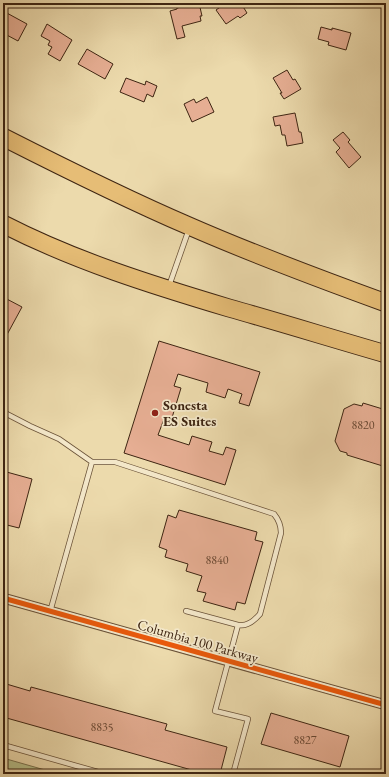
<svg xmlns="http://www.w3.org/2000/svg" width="389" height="777" viewBox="0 0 389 777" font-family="'EB Garamond',serif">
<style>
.green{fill:#b7c08a;stroke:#7a724e}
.building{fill:#e6ae93;stroke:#3e2512}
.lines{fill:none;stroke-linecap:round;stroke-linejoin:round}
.lane-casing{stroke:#6a5238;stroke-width:6}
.street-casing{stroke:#6a5238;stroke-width:11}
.highway-casing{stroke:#3e2512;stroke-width:19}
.lane{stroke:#f3e7c9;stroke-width:4.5}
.street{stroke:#f3e7c9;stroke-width:9}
.highway{stroke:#e6bd76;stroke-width:17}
.cycleway-casing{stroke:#f3e7c9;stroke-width:8}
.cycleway{stroke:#e8590c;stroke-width:5}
.poi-dot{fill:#8f2418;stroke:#f3e7c9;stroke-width:1.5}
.labels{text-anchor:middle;stroke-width:3.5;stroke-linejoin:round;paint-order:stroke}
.number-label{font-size:12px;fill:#684732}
.poi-label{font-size:14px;font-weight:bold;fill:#3e2512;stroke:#f3e7c9;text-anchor:start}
.street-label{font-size:14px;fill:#3e2512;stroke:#f3e7c9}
</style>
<rect width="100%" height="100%" fill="#ecdaac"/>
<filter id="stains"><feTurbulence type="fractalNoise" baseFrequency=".005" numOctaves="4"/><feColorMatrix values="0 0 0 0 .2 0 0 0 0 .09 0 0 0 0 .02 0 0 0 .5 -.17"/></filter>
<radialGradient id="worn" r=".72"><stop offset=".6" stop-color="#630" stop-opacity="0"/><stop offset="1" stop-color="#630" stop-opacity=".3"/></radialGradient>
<path class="green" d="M3,758L59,774H3Z"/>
<path class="building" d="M199,3L202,16H200L201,21L182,26L185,37L177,39L170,11L177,9V8Z
M226,3H244L242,5L247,13L240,18L238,16L226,24L216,10Z
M5,12L27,24L18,41L3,33V17Z
M47,24L72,40L60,61L48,54L52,47L48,45L50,41L41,36Z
M321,27L332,30V28L351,33L346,50L328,45L329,42L318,39Z
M87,49L113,64L105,79L78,64Z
M287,70L293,80L295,79L301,89L284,99L280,93H282L273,78Z
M126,78L145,85L146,81L157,86L153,97L147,94L144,102L120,92Z
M207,97L214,112L192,122L184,104L194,99L196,103Z
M295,113L299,132H301L303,143L287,146L285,135H282L280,125L275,126L273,117Z
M343,132L350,140L348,142L361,157L349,168L336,152L340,148L333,140Z
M3,297L22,307L3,342Z
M159,341L260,372L249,406L239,403L242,394L228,389L225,398L206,392L208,383L178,374L174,386L181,388L171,421L164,419L158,435L189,445L192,436L212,442L209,451L223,455L226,447L236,450L225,485L124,453Z
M363,403L386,410V467L347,455V453L340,451L335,441L344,409L354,404L362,406Z
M3,471L32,479L19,528L3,524Z
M179,510L257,532L255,540L263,542L245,604L237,602L235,610L203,601L206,593L197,591L202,576L186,571L188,564L165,557L167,550L159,547L168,515L176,518Z
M3,683L30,691L31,687L167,724L165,730L227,747L220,774H206L3,717Z
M271,713L349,736L340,767L261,744Z"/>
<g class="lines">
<defs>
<path id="lane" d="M169,286L189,229
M3,412L30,426L59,439L92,462L50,612
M92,462H115L274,514C279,520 281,525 281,533L260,614C254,621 247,627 238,625L215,711L248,719L233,774
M186,611L238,625
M3,745L105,774"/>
<path id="street" d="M3,598L386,705"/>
<path id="highway" d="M3,137C64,168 126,199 189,226C253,254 320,279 386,303
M3,224C75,261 152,285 229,308C282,323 334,339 386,354"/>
</defs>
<use href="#lane" class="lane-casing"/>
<use href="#street" class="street-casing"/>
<use href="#highway" class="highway-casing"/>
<use href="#lane" class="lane"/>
<use href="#street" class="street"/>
<use href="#highway" class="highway"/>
<defs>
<path id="cycleway" d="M3,598L386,705"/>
</defs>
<use href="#cycleway" class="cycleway-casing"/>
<use href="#cycleway" class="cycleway"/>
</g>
<circle class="poi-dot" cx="155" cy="413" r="4"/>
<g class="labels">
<g class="number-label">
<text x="363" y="429">8820</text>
<text x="217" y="564">8840</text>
<text x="102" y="731">8835</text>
<text x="305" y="744">8827</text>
</g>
<g class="poi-label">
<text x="163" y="410">Sonesta<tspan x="163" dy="16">ES Suites</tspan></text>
</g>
<g class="street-label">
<text transform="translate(198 641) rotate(16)" y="5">Columbia 100 Parkway</text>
</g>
</g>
<rect width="389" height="777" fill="none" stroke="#ecdaac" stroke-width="16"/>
<rect x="4" y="4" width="381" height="769" fill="none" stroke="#3e2512" stroke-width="2"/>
<rect x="8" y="8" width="373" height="761" fill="none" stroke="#3e2512"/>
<rect width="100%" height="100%" filter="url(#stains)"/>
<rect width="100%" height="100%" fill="url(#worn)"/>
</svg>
